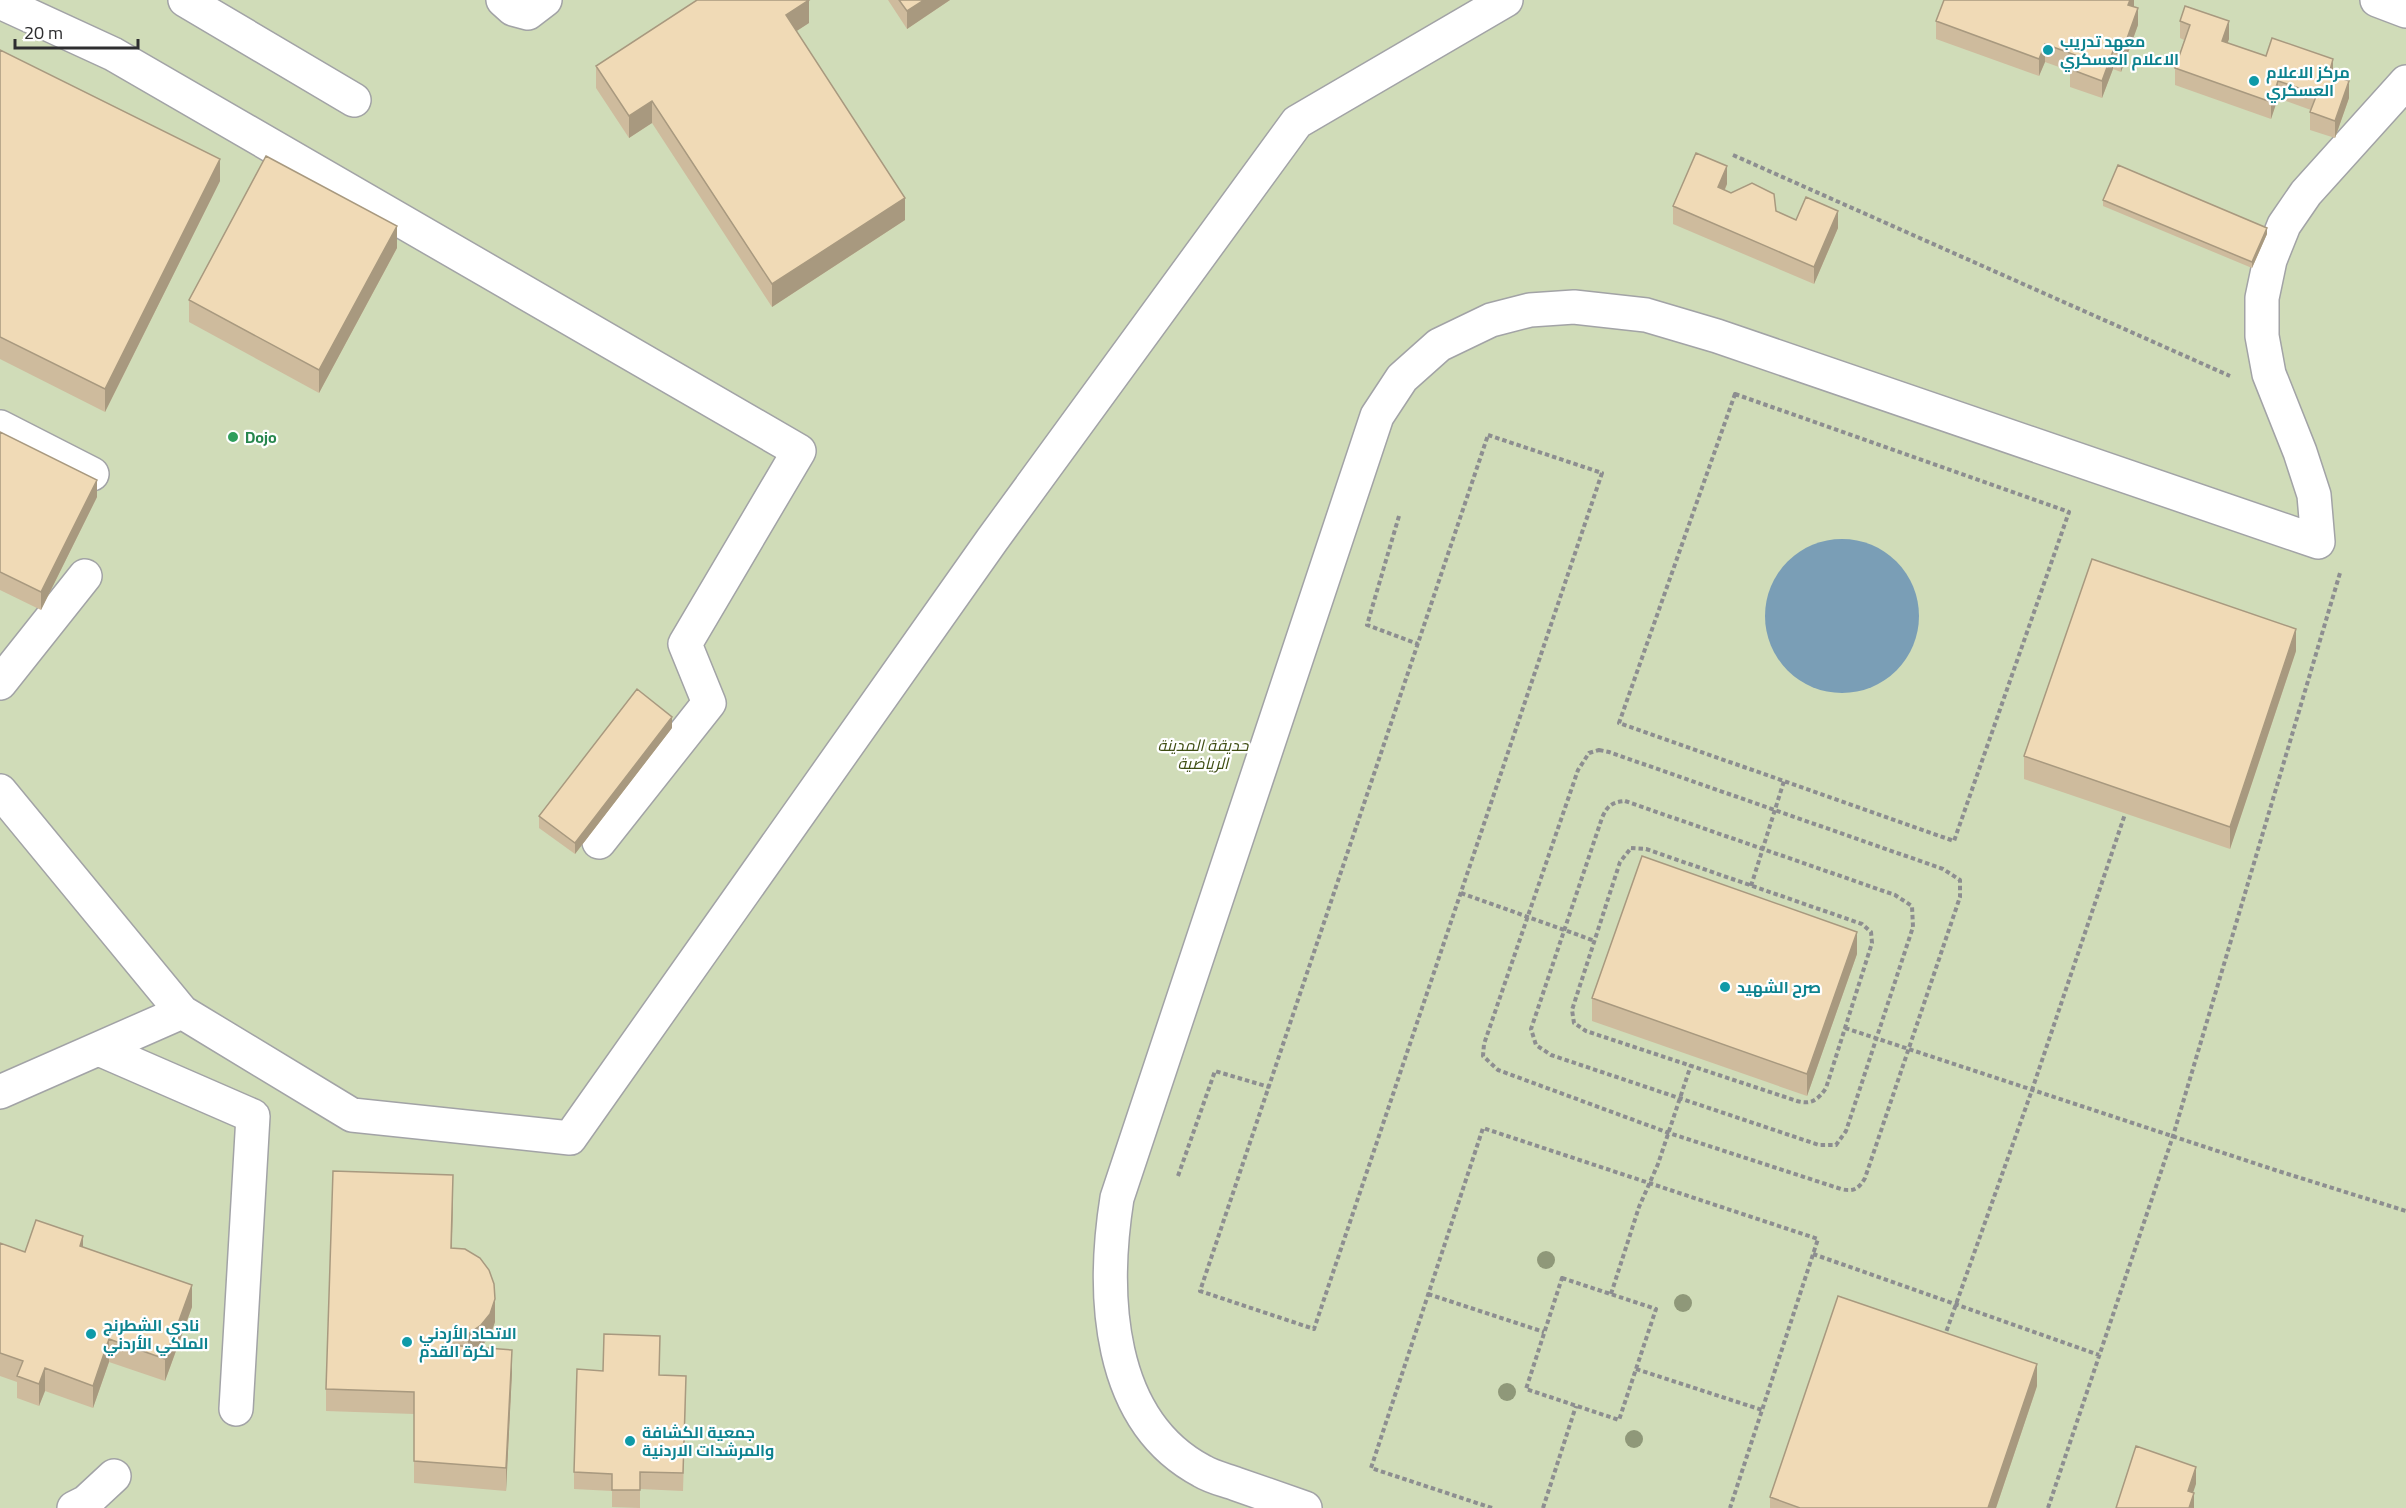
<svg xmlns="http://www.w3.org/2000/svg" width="2406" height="1508" viewBox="0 0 2406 1508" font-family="Georgia,Cairo,serif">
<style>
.green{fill:#d0dcb8}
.water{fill:#7a9eb6}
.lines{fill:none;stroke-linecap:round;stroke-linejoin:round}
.minor-casing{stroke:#a2a3a6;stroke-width:36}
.path{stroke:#8d8e90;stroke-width:4;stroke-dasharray:4.5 3;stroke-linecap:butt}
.minor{stroke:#fff;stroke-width:33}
.tree{fill:#8f9879}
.wall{fill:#cebb9d}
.shaded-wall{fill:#a8997f}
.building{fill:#f0dab6;stroke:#a8997f;stroke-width:1.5}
.culture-dot{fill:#0f9aa8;stroke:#fff;stroke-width:2}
.leisure-dot{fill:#2e9e5b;stroke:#fff;stroke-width:2}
.labels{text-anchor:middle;stroke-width:4.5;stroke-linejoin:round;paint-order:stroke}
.culture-label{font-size:16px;font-weight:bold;fill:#0d838f;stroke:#fff;text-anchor:start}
.leisure-label{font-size:16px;font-weight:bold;fill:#27864d;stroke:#fff;text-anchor:start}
.park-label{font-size:16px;font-style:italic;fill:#3e4d12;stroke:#fff}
</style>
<rect width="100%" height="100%" fill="#f2f3f6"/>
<path class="green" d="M0,0H2406V1508H0Z"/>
<path class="water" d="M1765 616a77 77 0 1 1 154 0a77 77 0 1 1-154 0Z"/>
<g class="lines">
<defs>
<path id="minor" d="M185,0L354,100
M503,0L513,9L528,13L545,0
M2377,0L2406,11
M0,2L113,54L799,451L685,644L709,703L599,842
M0,427L92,474
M0,683L85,576
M0,791L182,1012L352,1115L570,1138L992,540L1297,122L1506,0
M99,1049L253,1116L236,1409
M0,1092L182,1012
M74,1508L86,1502L114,1476
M1305,1508C1282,1500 1259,1492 1236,1484C1225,1480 1212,1477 1202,1471C1106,1420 1102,1293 1117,1198L1377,416L1402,378L1439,345L1491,320L1530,310L1574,307L1646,315L1717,336L2318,542L2314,495L2300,452L2269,374L2262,336V298L2270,260L2284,225L2306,193L2406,82"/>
</defs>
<use href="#minor" class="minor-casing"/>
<path class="path" d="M1733,155L2230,376
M1735,394L2069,512L1954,841L1619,723Z
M1488,435L1602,473L1314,1329L1200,1291Z
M1399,516L1367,625L1418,644
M1599,750L1609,752L1943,869L1960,880V897L1865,1178C1859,1189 1853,1192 1841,1189L1669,1133L1498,1070L1483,1056L1484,1044L1578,770L1589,753Z
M1625,801L1895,895L1912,906L1913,927L1846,1131L1836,1145H1819L1551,1055L1536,1045L1531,1029L1602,818C1607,806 1612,802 1625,801Z
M1631,848L1646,849L1862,924L1871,932L1872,943L1826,1088C1818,1100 1811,1105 1797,1101L1586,1031L1574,1023L1572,1010L1620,862Z
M1751,886L1784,781
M1461,893L1595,941
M1845,1028L2275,1170L2406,1211
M1178,1176L1215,1071L1269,1087
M1813,1254L2099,1355
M1562,1278L1656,1309L1619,1420L1526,1389Z
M1428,1294L1544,1332
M1611,1294L1639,1207L1658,1164L1691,1065
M1944,1338L2032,1090L2125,814
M1636,1369L1762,1410
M1492,1508L1371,1468L1483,1128L1818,1239L1730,1508
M1543,1508L1576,1406
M2048,1508L2173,1136L2340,573"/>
<use href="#minor" class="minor"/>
</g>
<g class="tree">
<circle cx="1546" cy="1260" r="9"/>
<circle cx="1683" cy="1303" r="9"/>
<circle cx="1507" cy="1392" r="9"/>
<circle cx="1634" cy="1439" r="9"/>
</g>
<path class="wall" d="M888,0H950L907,29Z
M2134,0V6L2138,25L2121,72L2113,69L2102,98L2070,87V71L2045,62L2039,76L1936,39V21Z
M2180,21L2229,39L2227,43L2266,56L2333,75L2349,98L2335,138L2310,130V112L2311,110L2278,98L2271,119L2175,85V68L2184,40L2180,38Z
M809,23L796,31L905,220L772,307L652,123L629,138L596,88V66Z
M0,50L220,181L105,412L0,359Z
M1727,184L1725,190L1796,220L1838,228L1814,284L1673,224V206Z
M2103,200L2267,234L2252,268L2103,206Z
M397,248L319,393L189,322V300Z
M0,433L97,497L41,610L0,590Z
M2296,651L2230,849L2024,779V756Z
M672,728L575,854L539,828V816Z
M1857,954L1807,1096L1592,1021V998Z
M453,1197L452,1248L495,1322L490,1336L481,1347L512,1372L506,1491L414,1483V1414L326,1411V1389Z
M0,1243L25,1252L83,1247L192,1307L165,1381L109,1362L93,1408L45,1391L39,1406L17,1398V1382L0,1376Z
M659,1375L686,1393L683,1491L640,1489V1508L612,1507V1491L574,1489V1472Z
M2037,1386L1996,1508H1770V1497Z"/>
<path class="shaded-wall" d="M809,0V23L786,38V15Z
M924,0H950L907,29V11Z
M2130,0H2134V6L2128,22V5Z
M2138,8V25L2121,72V55Z
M2229,21V39L2222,58V41Z
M2045,44V62L2039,76V59Z
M2113,51V69L2102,98V81Z
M2333,59V77L2329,74Z
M2278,81V98L2271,119V102Z
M2349,81V98L2335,138V121Z
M652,101V123L629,138V116Z
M220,159V181L105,412V389Z
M1727,166V184L1718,204V187Z
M905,198V220L772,307V284Z
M1838,211V228L1814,284V267Z
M397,226V248L319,393V370Z
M2267,228V234L2252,268V262Z
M97,480V497L41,610V592Z
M2296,629V651L2230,849V827Z
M672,717V728L575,854V843Z
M1857,932V954L1807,1096V1074Z
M453,1175V1197L451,1270V1248Z
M83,1236V1258L80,1246Z
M192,1285V1307L165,1381V1359Z
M495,1299V1322L490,1336L481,1347L468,1356V1334Z
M109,1339V1362L93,1408V1386Z
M512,1350V1372L506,1491V1468Z
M2037,1364V1386L1996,1508H1988Z
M45,1368V1391L39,1406V1384Z
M2196,1467V1484L2188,1508V1491Z
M2194,1493V1508H2189Z"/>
<path class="building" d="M697,0H809L786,15L905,198L772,284L652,101L629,116L596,66Z
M899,0H924L907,11Z
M1944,0H2130L2128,5L2138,8L2121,55L2113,51L2102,81L2070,69L2075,55L2045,44L2039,59L1936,21Z
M2185,6L2229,21L2222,41L2266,56L2272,38L2333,59L2329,74L2349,81L2335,121L2310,112L2317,94L2278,81L2271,102L2175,68L2190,25L2180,21Z
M0,50L220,159L105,389L0,337Z
M1696,153L1727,166L1718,187L1731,193L1752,183L1774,194L1776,211L1796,220L1806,197L1838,211L1814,267L1673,206Z
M266,156L397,226L319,370L189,300Z
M2118,165L2267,228L2252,262L2103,200Z
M0,432L97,480L41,592L0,572Z
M2092,559L2296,629L2230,827L2024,756Z
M637,689L672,717L575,843L539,816Z
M1642,856L1857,932L1807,1074L1592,998Z
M333,1171L453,1175L451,1248L465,1249L480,1258L489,1270L494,1284L495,1299L490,1314L481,1325L468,1334L448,1336L447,1345L512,1350L506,1468L414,1461V1392L326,1389Z
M36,1220L83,1236L80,1246L192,1285L165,1359L109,1339L93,1386L45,1368L39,1384L17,1376L23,1361L0,1353V1243L25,1252Z
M1838,1296L2037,1364L1988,1508H1800L1770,1497Z
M604,1334L660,1336L659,1375L686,1376L683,1473L640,1472V1490H612V1474L574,1472L577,1369L603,1371Z
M2136,1446L2196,1467L2188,1491L2194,1493L2189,1508H2116Z"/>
<g class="culture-dot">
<circle cx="2048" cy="50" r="6"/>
<circle cx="2254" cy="81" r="6"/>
<circle cx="1725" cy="987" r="6"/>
<circle cx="91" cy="1334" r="6"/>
<circle cx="407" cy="1342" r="6"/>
<circle cx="630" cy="1441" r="6"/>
</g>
<circle class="leisure-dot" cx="233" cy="437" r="6"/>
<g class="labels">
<g class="culture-label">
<text x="2060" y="47">معهد تدريب<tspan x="2060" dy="18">الاعلام العسكري</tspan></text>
<text x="2266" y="78">مركز الاعلام<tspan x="2266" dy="18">العسكري</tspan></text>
<text x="1737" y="993">صرح الشهيد</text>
<text x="103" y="1331">نادي الشطرنج<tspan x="103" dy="18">الملكي الأردني</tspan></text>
<text x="419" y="1339">الاتحاد الأردني<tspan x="419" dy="18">لكرة القدم</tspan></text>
<text x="642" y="1438">جمعية الكشافة<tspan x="642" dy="18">والمرشدات الاردنية</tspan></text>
</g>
<g class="leisure-label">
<text x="245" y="443">Dojo</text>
</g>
<g class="park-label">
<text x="1203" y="751">حديقة المدينة<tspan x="1203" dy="18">الرياضية</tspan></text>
</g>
</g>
<path d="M15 39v9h123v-9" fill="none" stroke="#2e2e30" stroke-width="3"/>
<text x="24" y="39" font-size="18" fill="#2e2e30" stroke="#ffffff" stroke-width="4.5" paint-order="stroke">20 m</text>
</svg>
